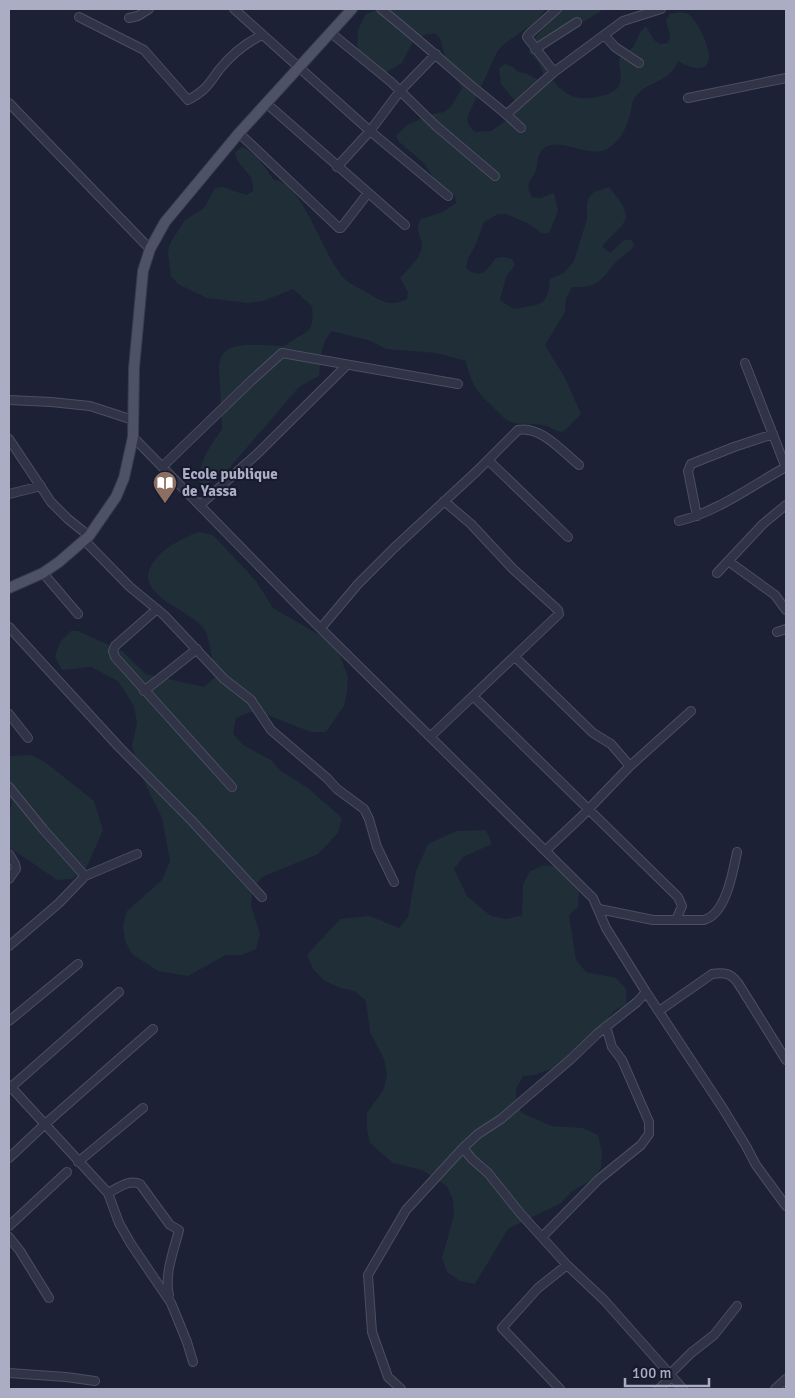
<svg xmlns="http://www.w3.org/2000/svg" width="795" height="1398" viewBox="0 0 795 1398" font-family="Signika,sans-serif">
<style>
.green{fill:#1f2e37}
.lines{fill:none;stroke-linecap:round;stroke-linejoin:round}
.minor-casing{stroke:#4b4f62;stroke-width:10}
.major-casing{stroke:#373b4d;stroke-width:12}
.minor{stroke:#303446;stroke-width:8}
.major{stroke:#4e5267;stroke-width:10}
.labels{text-anchor:middle;stroke-width:4;stroke-linejoin:round;paint-order:stroke}
.poi-label{font-size:15px;font-weight:bold;fill:#aaadc4;stroke:#161a2b;text-anchor:start}
</style>
<rect width="100%" height="100%" fill="#1d2136"/>
<path class="green" d="M378,9H546L535,22L504,44L497,52L467,118L469,126L475,132L491,131L514,115L519,106L501,84L499,68L505,64L513,67L518,72L525,73L539,80L544,77C541,66 538,60 529,53L534,39L560,9H604L541,49C543,62 547,74 556,84C560,90 572,97 579,98C590,99 617,96 620,83C622,76 619,66 619,59L634,46L640,32L646,26L654,40L660,44L668,43L670,36L666,20L670,14C674,13 681,12 686,13C696,16 710,47 709,57C708,75 687,67 678,61C670,83 648,80 635,97C632,101 632,106 631,111C627,127 621,141 607,149C589,160 550,130 539,155C537,159 538,165 536,170C531,182 524,183 532,197L540,198L554,193L558,211L549,233H542L529,224L506,214H498L484,222L476,244L468,259L466,268C481,280 487,270 496,258L504,257L512,259L515,265L506,277L500,300L514,309C539,304 548,308 550,279L564,273L574,261L587,219V204L589,197L594,192L609,187C637,221 627,219 602,246L610,253L624,240H632L634,246C629,253 623,255 617,261C600,280 600,288 572,287L566,298L565,312L545,345L565,378L581,414L563,432C554,431 550,426 542,425C531,423 521,425 511,422C505,420 500,414 496,410C477,392 472,387 466,361L436,353L386,349L371,341L332,331C320,343 321,360 319,376L299,387L225,473L206,485L199,482C199,461 210,446 222,429L219,365C220,360 221,355 226,351C238,341 269,346 285,346C304,329 315,338 312,306L293,289L263,301L248,303L207,298L178,284L171,276L168,254L169,246L172,240L185,220L204,208L215,188L223,187L246,195L253,191C255,171 237,169 235,152L242,147C257,153 265,168 274,180C280,181 284,182 288,186C312,210 321,249 342,276C348,284 362,289 371,295C384,303 392,306 407,299L408,292L400,278C406,271 417,262 420,253C427,239 412,234 421,219L443,212L456,203L455,196L441,189L424,163L399,142L396,136L407,125L429,115L444,112L450,108L462,88L448,67L440,38L435,33L425,35L412,43L402,63L385,73L359,53L357,46L358,30L365,15Z
M198,532L213,535L256,581L273,608L328,640L339,653L348,677L347,692L344,706L326,732H311L267,715L250,712L236,718L233,734L243,745L271,760L281,771L308,788L342,818L338,833L318,854L262,877L253,889L251,905L260,934L256,949L242,955H226L188,976L158,971L132,954L125,941L123,925L127,911L162,880L170,861L162,818L141,775L132,746L137,723L134,706L118,681L91,667L62,670L55,656L60,642L71,631H78L122,651L146,674L204,687L215,677C213,666 210,641 206,632C194,609 132,597 152,564C162,548 181,539 198,532Z
M31,755L45,762L94,801L103,830L85,871L72,879L57,880L9,847V814L12,803L9,797V756Z
M486,830L492,844L463,857L454,869L467,896L491,916L507,919L522,915L523,885L530,871L544,865L561,867L579,892L578,907L569,915L576,960L586,972L616,978L626,989V1004L613,1012L597,1034L562,1065L534,1075L523,1076L516,1089L517,1105L522,1113L552,1126L583,1128L598,1135L602,1152L601,1168L592,1180L571,1192L561,1203L508,1229L475,1284L460,1281L447,1272L442,1258L454,1215L453,1200L447,1186L422,1170L393,1163L370,1143L367,1129V1113L384,1089L387,1074L384,1059L370,1032L366,1001L355,991L340,988L325,981L313,969L307,955L340,919L370,916L399,928L408,917L416,871L428,844L456,831Z"/>
<g class="lines">
<defs>
<path id="minor" d="M234,9L370,131L448,196
M381,9C411,33 439,58 468,83C486,98 505,112 521,128
M79,17L144,50L188,100C206,90 208,85 219,70C230,56 246,43 262,35
M129,18L138,16L149,9
M331,33L391,82L436,126L495,176
M605,36L615,47L639,63
M535,49L577,22
M554,72L527,37L529,34L557,9
M688,98L786,78
M9,103L150,249
M266,103L405,225
M507,114L554,72L623,21L661,9
M239,133L339,228H341L368,193
M337,167L370,131L400,91L436,54
M745,363L786,468
M9,400L51,402L90,406L133,420
M133,437L302,610L593,898L606,928L646,992L722,1107L746,1146L756,1165L786,1206
M9,439L51,502L68,519L89,536
M488,460L568,537
M162,467L251,381L282,353L458,384
M9,494L41,486
M200,505L257,454L347,365
M697,516L688,471L691,464L734,447L773,434
M679,521C717,512 751,486 786,467
M84,540L130,587L164,615L224,679L251,700L271,730L327,778L337,789L364,809L369,819L377,847L394,882
M728,561L775,595L786,610
M43,573L78,614
M717,573L763,524L786,505
M157,609L115,646L113,651L115,657L232,787
M9,627L119,747L192,821L262,897
M321,628L358,584L394,548L477,471L518,430C540,425 563,452 579,465
M777,632L786,629
M515,657L593,733L611,744L630,766
M144,691L197,649
M473,696L678,897L682,906L676,920
M9,714L28,738
M431,736L559,614L558,610L513,569L471,524L444,501
M9,787L43,829L85,876
M546,850L581,817L630,766L691,711
M9,854L15,864L16,869L9,879
M599,909L653,920H704C726,914 733,872 737,852
M9,946L59,903L85,876L137,854
M646,992L637,1002L597,1034L571,1059L501,1119L478,1134L463,1148L472,1159L488,1173L520,1213L567,1265L604,1300L683,1389
M659,1011L712,974C724,972 731,973 738,983L786,1060
M9,1021L78,964
M9,1085L108,1193L119,1223L131,1244L171,1303L187,1342L193,1362
M9,1089L119,992
M9,1158L44,1125L153,1029
M78,1162L143,1108
M108,1193C118,1188 129,1179 140,1184L170,1225L179,1230C174,1250 164,1274 169,1295
M9,1226L67,1172
M9,1237L20,1251L49,1298
M542,1237L599,1179L641,1145L649,1134V1122L622,1060L612,1047L606,1026
M9,1373L66,1377L95,1381
M669,1375L691,1353L714,1335L737,1306
M401,1389L388,1377L372,1332L368,1275L406,1210L463,1148
M560,1389L502,1328L538,1288L567,1265
M659,1389L671,1377
M775,1389L786,1379"/>
<path id="major" d="M9,588L43,573L59,562L89,536L116,497L124,478L133,437L134,368L143,271L150,249L165,222L239,133L352,9"/>
</defs>
<use href="#minor" class="minor-casing"/>
<use href="#major" class="major-casing"/>
<use href="#minor" class="minor"/>
<use href="#major" class="major"/>
</g>
<defs>
<symbol id="library-pin" viewBox="-11 -11 22 30"><path d="M0 17L-7.5 6A9.5 9.5 0 1 1 7.5 6Z" fill="#8d6e63" stroke="#161a2b"/><path d="M-6-4Q-3-5.5-.7-3.5V5Q-3 3-6 4ZM6-4Q3-5.5 .7-3.5V5Q3 3 6 4Z" fill="#fff"/></symbol>
</defs>
<g fill-rule="evenodd">
<use href="#library-pin" x="151" y="469" width="28" height="38"/>
</g>
<g class="labels">
<g class="poi-label">
<text x="182" y="479">Ecole publique<tspan x="182" dy="17">de Yassa</tspan></text>
</g>
</g>
<rect width="795" height="1398" fill="none" stroke="#aaadc4" stroke-width="20"/>
<path d="M625 1378v8h84v-8" fill="none" stroke="#aaadc4" stroke-width="2.5"/>
<text x="632" y="1378" font-size="15" fill="#aaadc4" stroke="#161a2b" stroke-width="4" paint-order="stroke">100 m</text>
</svg>
